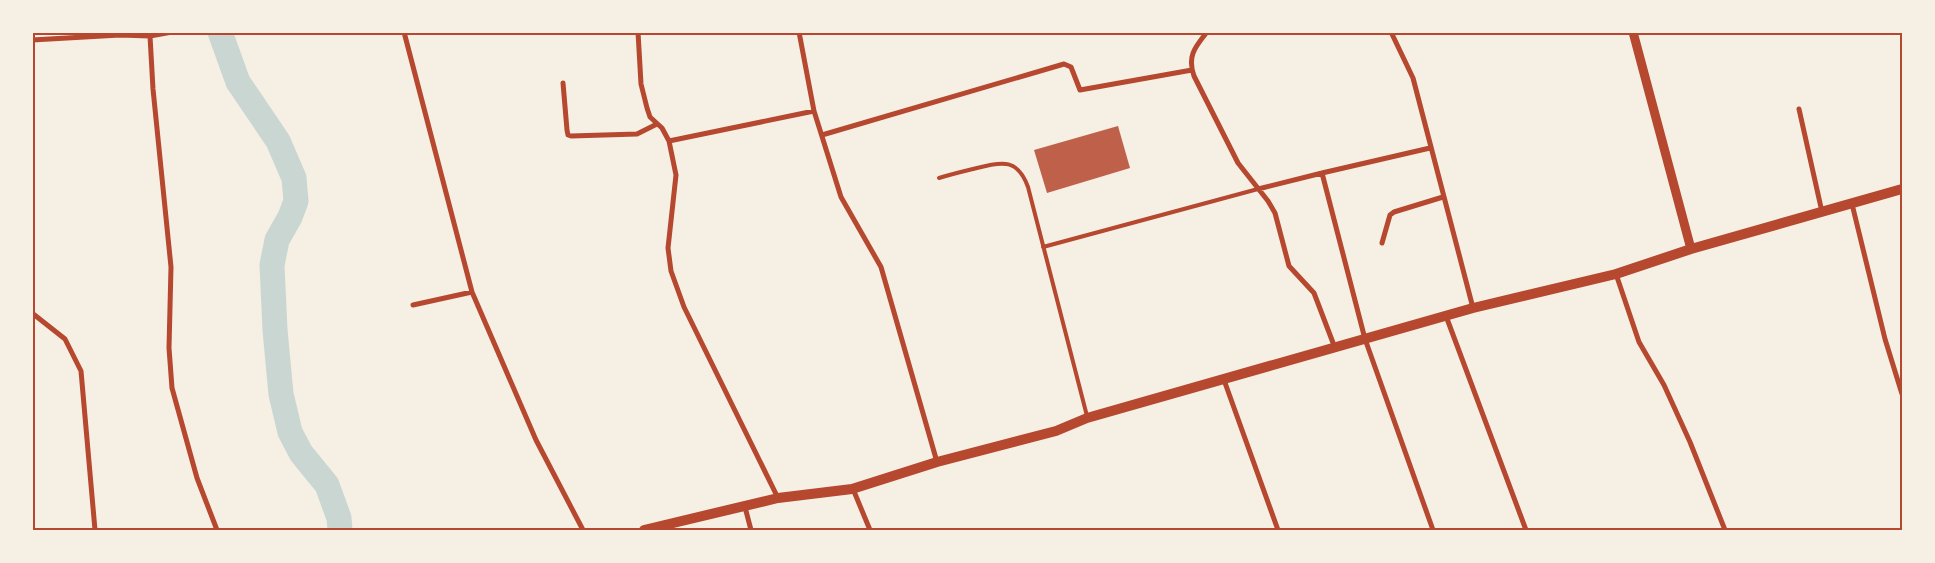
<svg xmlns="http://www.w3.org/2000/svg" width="1935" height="563" viewBox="0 0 1935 563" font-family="'Alegreya Sans',sans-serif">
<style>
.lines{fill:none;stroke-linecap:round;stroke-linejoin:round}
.river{stroke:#c9d6d2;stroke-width:25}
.building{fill:#bf614a}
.service{stroke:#b5482f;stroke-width:4}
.minor{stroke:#b5482f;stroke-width:5}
.tertiary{stroke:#b5482f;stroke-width:9}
.secondary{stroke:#b5482f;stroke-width:10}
.neatline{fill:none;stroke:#b5482f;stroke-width:2}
</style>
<rect width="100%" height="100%" fill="#f6efe4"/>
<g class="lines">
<path class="river" d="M220,32L238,82L278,141L294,178L296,201L290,217L277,240L272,265L275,330L281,394L290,432L301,453L327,485L339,518L340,530"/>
</g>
<path class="building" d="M1118,126L1130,168L1047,193L1034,150Z"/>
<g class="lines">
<path class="service" d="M939,178C952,174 965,171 977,168C1003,161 1018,159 1028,187L1087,416
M1043,247L1258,189"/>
<path class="minor" d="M404,32L472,292L536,440L583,530
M638,32L641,84L647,108L650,117L662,128L669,141L676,175L668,248L671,271L684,307L778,498
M799,32L814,111
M1207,32C1195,47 1187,56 1194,76L1238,163L1268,201L1275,213L1289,266L1314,293L1335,348
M1391,32L1413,78L1473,308
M150,36L153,89L171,267L169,348L172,388L197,478L217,530
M32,40L120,35L150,36L172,32
M563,83L567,130L568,135L571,136L637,134L657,124
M1799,109L1822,212
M822,135L1064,64L1071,67L1080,90L1192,70
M669,141L814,111L841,197L881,267L937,462
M1322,173L1365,339L1433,530
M1258,189L1322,173L1430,148
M1852,204L1885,339L1902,394
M1382,243L1390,215L1394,212L1443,197
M1616,274L1639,342L1664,385L1690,442L1725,530
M413,305L472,292
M32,313L65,339L81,371L95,530
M1446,316L1526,530
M1224,380L1278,530
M853,489L870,530
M745,507L751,530"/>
<path class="tertiary" d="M1633,32L1691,249"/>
<path class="secondary" d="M644,530L778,498L852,489L937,462L1056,431L1087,418L1473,308L1616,274L1691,249L1902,189"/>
</g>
<rect width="1935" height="563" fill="none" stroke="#f6efe4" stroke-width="68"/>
<rect x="34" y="34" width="1867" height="495" class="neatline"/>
</svg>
